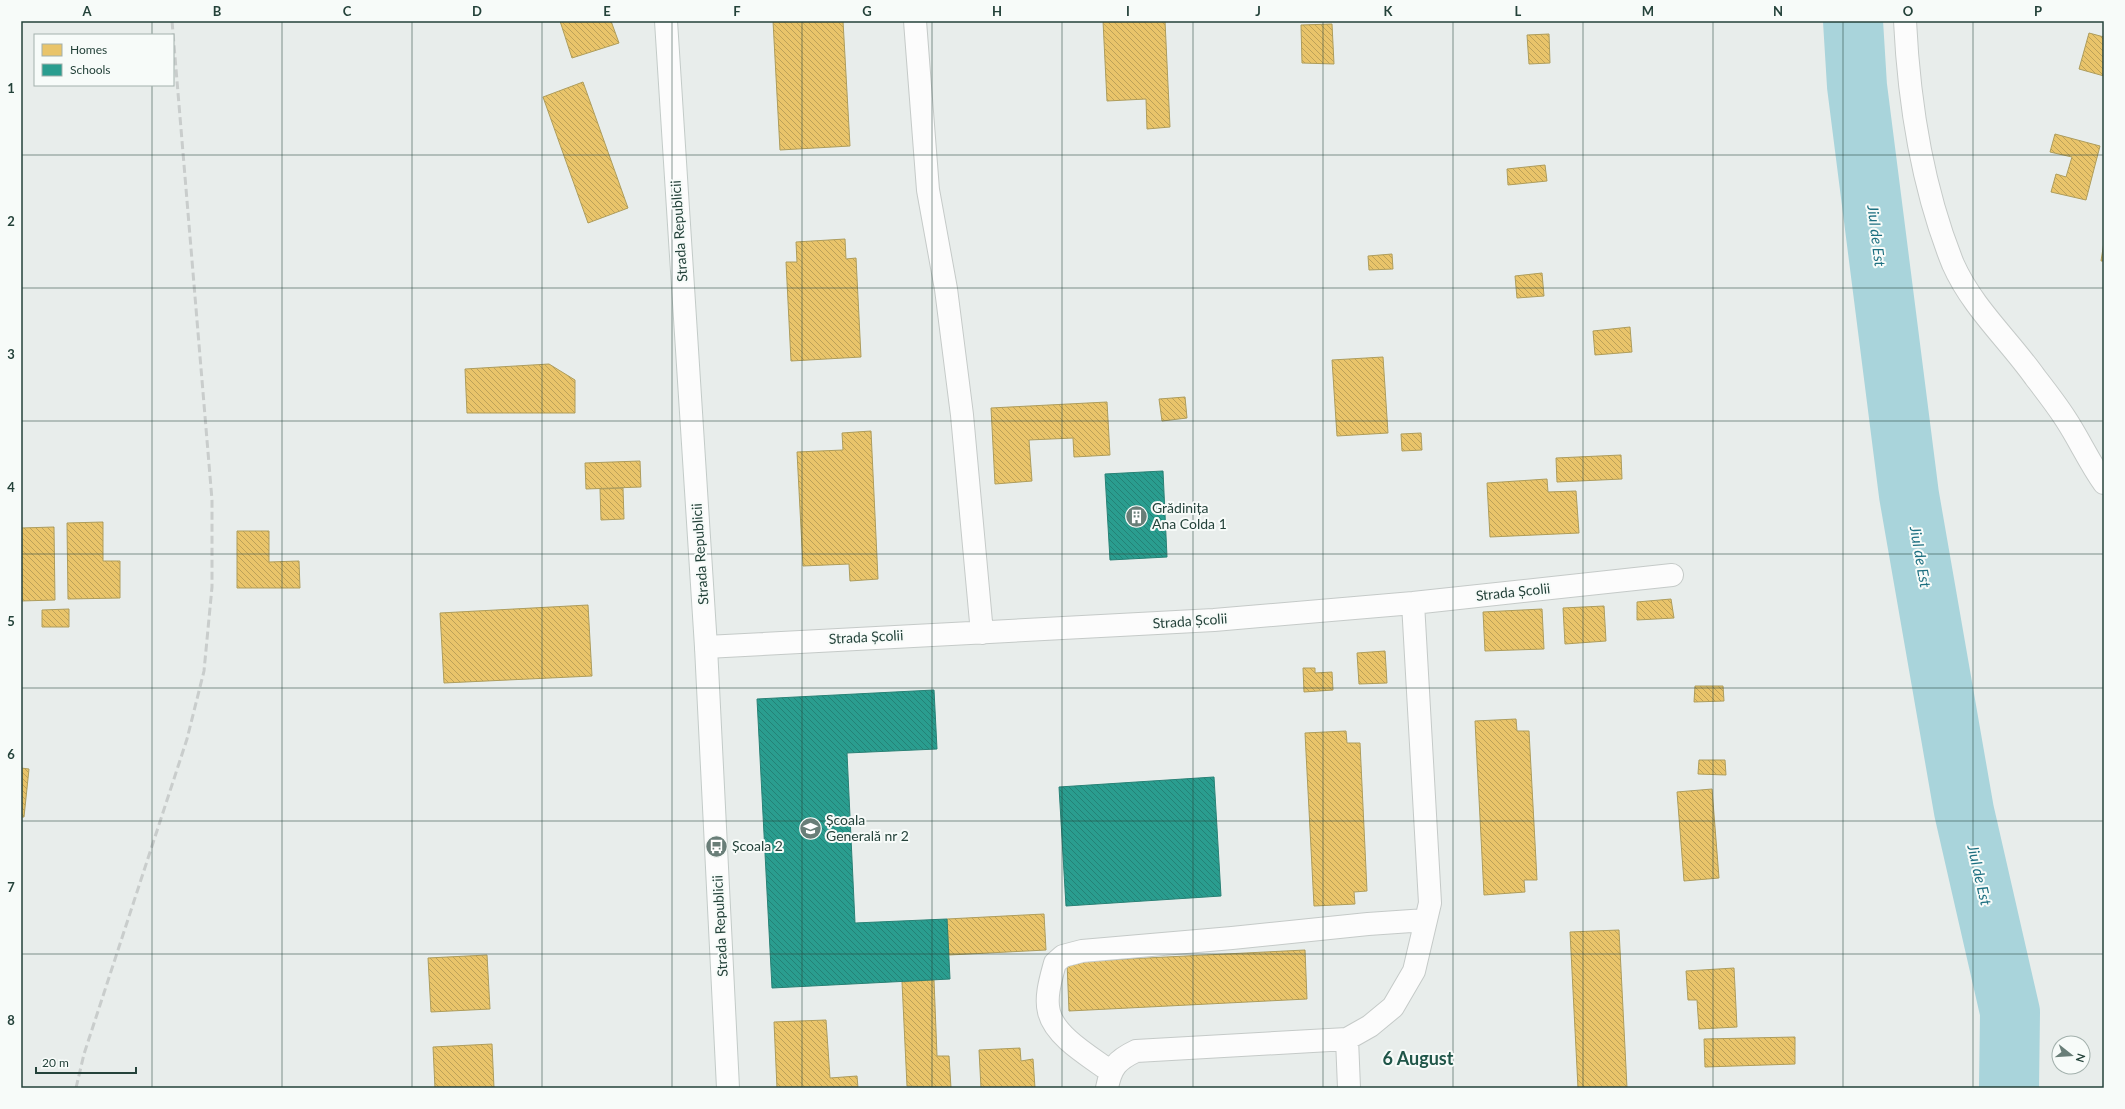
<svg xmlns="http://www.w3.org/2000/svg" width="2125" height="1109" viewBox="0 0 2125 1109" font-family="Lato,sans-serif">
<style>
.homes{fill:url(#homes-back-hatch);stroke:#ae9d5c}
.schools{fill:url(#schools-back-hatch);stroke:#288276}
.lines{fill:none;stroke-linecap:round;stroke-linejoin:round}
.river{stroke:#a9d4db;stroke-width:60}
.street-casing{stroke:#c5cac8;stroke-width:24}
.secondary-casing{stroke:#c3cbc8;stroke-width:24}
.street{stroke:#fcfcfc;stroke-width:22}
.secondary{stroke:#fcfcfc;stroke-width:22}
.rail{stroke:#c9cdcc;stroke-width:3;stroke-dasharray:8 4;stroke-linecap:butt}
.grid{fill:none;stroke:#24423a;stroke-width:1;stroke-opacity:0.55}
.labels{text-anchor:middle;stroke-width:4;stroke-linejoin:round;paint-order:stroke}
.street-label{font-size:14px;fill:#24423a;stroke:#f7fbf9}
.poi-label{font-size:14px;fill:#24423a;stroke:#f7fbf9;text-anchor:start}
.water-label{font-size:15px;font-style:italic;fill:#1c6f80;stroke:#f7fbf9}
.district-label{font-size:18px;font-weight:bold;fill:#1f5548;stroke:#f7fbf9}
.neatline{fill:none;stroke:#24423a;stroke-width:1.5}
.grid-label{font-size:13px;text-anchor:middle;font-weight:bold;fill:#24423a}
</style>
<defs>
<pattern id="homes-back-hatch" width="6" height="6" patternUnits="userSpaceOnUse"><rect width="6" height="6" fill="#e9c46a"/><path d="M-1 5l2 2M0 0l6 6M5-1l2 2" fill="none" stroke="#bda158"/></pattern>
<pattern id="schools-back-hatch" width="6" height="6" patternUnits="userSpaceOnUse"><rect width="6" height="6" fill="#2a9d8f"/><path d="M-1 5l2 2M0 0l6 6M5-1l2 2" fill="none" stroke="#248276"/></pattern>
</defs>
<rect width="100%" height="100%" fill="#e8edeb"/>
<path class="homes" d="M560,21H611L619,43L572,58Z
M773,21H843L850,146L780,150Z
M1103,21H1165L1170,127L1147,129L1146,99L1107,101Z
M1332,24L1334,64L1302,63L1301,25Z
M2089,33L2104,37V76L2079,69Z
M1549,34L1550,63L1529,64L1527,35Z
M583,82L628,208L588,223L543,97Z
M2055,134L2100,146L2086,200L2051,192L2056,174L2066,177L2072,157L2050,152Z
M1545,165L1547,181L1508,185L1507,169Z
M845,239L846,259L856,258L861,357L791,361L786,262H797L796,242Z
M2104,242V261H2101Z
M1392,254L1393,269L1369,270L1368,256Z
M1542,273L1544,296L1517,298L1515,276Z
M1630,327L1632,352L1595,355L1593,331Z
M1383,357L1388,433L1337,436L1332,360Z
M549,364L575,380V413H467L465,369Z
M1185,397L1187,418L1162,421L1159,399Z
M1107,402L1110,455L1074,457L1073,438L1029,440L1032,481L995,484L991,408Z
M871,431L878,579L850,581L849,564L803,566L797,452L843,450L842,433Z
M1421,433L1422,450L1402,451L1401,434Z
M1621,455L1622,479L1557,482L1556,458Z
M640,461L641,487L586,489L585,463Z
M1547,479L1548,492L1576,491L1579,533L1490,537L1487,483Z
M623,488L624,519L601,520L600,489Z
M103,522V561H120V598L68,599L67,523Z
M54,527L55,600L21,601V528Z
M237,531H269V562L299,561L300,588H237Z
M1671,599L1674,618L1637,620V602Z
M588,605L592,676L444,683L440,613Z
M1604,606L1606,641L1565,644L1563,608Z
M69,609V627H42V610Z
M1542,609L1544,649L1485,651L1483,612Z
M1385,651L1387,683L1359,684L1357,653Z
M1303,668H1315V673L1332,672L1333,690L1304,692Z
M1695,686H1723L1724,701L1694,702Z
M1516,719L1517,731H1529L1537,880H1524L1525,892L1484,895L1475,721Z
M1346,731L1347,743H1360L1367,891L1354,892L1355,904L1314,906L1305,733Z
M1699,760H1725L1726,775L1698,774Z
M21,768L29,769L24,817H21Z
M1712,789L1719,878L1684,881L1677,792Z
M1044,914L1046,950L949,955L947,919Z
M1619,930L1627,1088H1578L1570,932Z
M1305,950L1307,999L1069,1011L1067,962Z
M487,955L490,1009L431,1012L428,958Z
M1734,968L1737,1027L1699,1029L1697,1000H1688L1686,971Z
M934,980L937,1056H949L951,1088L907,1086L902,982Z
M826,1020L830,1078L857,1076L858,1088H777L774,1022Z
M1795,1037V1064L1705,1067L1704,1039Z
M492,1044L494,1088H435L433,1047Z
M1020,1048L1021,1061L1033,1059L1035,1088H981L979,1050Z"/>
<path class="schools" d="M1163,471L1167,557L1110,560L1105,474Z
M934,690L937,749L847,753L855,923L947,919L950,979L772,988L757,699Z
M1214,777L1221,896L1066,906L1059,787Z"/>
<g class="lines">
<path class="river" d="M1853,21L1857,86L1909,495L1964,811L2010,1012L2009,1088"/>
<defs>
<path id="street" d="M915,21L928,190L946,289L962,415L982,633
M1905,21C1909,103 1922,187 1953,264C1972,307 2008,339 2035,377C2045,390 2056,404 2065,418C2079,439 2089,462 2104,483
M706,647L1214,620L1413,603L1672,575
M1347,1039L1349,1088
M1111,1072C1091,1057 1055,1037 1049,1012C1045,997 1051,978 1055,963L1063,956L1082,951L1232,938L1368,924L1426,920
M1107,1088C1111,1067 1117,1060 1136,1051L1347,1039L1370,1026L1393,1007L1414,971L1430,903L1413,603"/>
<path id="secondary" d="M666,21L706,647L728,1088"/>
</defs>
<use href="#street" class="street-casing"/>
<use href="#secondary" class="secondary-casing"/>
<use href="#street" class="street"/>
<use href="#secondary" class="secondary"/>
<path class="rail" d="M76,1088L84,1054L187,739L204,671L212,587V500L172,21"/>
</g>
<path class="grid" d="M152,21V35M282,21V1088M412,21V1088M542,21V1088M672,21V1088M802,21V1088M932,21V1088M1062,21V1088M1193,21V1088M1323,21V1088M1453,21V1088M1583,21V1088M1713,21V1088M1843,21V1088M1973,21V1088M152,85V1088M21,155H2104M21,288H2104M21,421H2104M21,554H2104M21,688H2104M21,821H2104M21,954H2104"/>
<defs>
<symbol id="building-disc" viewBox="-11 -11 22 22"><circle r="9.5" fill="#697e78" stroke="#f7fbf9"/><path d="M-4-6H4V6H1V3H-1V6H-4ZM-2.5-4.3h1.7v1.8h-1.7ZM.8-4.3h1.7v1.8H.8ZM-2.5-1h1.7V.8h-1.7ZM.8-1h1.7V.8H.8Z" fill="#fff"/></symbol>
<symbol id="school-disc" viewBox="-11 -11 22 22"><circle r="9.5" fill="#697e78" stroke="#f7fbf9"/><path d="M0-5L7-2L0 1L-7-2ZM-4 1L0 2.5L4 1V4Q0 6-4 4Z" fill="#fff"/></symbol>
<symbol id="bus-disc" viewBox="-11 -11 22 22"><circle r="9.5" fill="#697e78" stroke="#f7fbf9"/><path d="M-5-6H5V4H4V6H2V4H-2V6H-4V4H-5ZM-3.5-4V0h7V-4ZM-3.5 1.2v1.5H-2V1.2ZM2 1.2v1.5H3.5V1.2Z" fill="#fff"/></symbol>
</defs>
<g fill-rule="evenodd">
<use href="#building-disc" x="1124" y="504" width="25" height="25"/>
<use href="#school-disc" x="798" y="816" width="25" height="25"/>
<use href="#bus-disc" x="704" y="834" width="25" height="25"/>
</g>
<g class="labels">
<g class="street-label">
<text transform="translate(679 231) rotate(-94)" y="5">Strada Republicii</text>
<text transform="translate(700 554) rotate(-94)" y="5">Strada Republicii</text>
<text transform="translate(1513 592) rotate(-6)" y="5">Strada Școlii</text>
<text transform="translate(1190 621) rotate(-4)" y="5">Strada Școlii</text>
<text transform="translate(866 637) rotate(-3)" y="5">Strada Școlii</text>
<text transform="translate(720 926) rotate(-93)" y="5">Strada Republicii</text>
</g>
<g class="poi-label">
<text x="1152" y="513">Grădinița<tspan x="1152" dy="16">Ana Colda 1</tspan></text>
<text x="826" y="825">Școala<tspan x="826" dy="16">Generală nr 2</tspan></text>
<text x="732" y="851">Școala 2</text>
</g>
<g class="water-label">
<text transform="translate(1876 236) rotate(83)" y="5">Jiul de Est</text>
<text transform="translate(1920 557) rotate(80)" y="5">Jiul de Est</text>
<text transform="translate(1979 875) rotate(77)" y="5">Jiul de Est</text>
</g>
<g class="district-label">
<text x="1418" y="1065">6 August</text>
</g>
</g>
<rect width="2125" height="1109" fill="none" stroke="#f7fbf9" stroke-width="44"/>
<rect x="34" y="34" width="140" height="52" fill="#f7fbf9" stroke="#a3b1ad"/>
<rect x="42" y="44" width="20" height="12" fill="#e9c46a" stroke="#a3b1ad"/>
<text x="70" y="54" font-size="12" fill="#24423a">Homes</text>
<rect x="42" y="64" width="20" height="12" fill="#2a9d8f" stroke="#a3b1ad"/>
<text x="70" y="74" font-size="12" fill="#24423a">Schools</text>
<g transform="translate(2071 1055) rotate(107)"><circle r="19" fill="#f7fbf9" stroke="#a3b1ad"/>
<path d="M0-3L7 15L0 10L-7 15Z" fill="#697e78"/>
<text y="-6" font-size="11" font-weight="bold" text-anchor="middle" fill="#24423a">N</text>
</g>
<path d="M36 1067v6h100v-6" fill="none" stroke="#24423a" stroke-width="2"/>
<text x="42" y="1067" font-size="12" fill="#24423a" stroke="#f7fbf9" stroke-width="3" paint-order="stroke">20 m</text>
<rect x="22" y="22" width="2081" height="1065" class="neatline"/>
<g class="grid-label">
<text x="87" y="16">A</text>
<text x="217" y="16">B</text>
<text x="347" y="16">C</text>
<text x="477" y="16">D</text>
<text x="607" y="16">E</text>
<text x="737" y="16">F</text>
<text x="867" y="16">G</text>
<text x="997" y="16">H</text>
<text x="1128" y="16">I</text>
<text x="1258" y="16">J</text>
<text x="1388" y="16">K</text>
<text x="1518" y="16">L</text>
<text x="1648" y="16">M</text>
<text x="1778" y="16">N</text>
<text x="1908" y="16">O</text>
<text x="2038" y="16">P</text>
<text x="11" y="93">1</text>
<text x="11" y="226">2</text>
<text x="11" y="359">3</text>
<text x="11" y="492">4</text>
<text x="11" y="626">5</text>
<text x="11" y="759">6</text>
<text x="11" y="892">7</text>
<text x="11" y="1025">8</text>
</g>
</svg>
